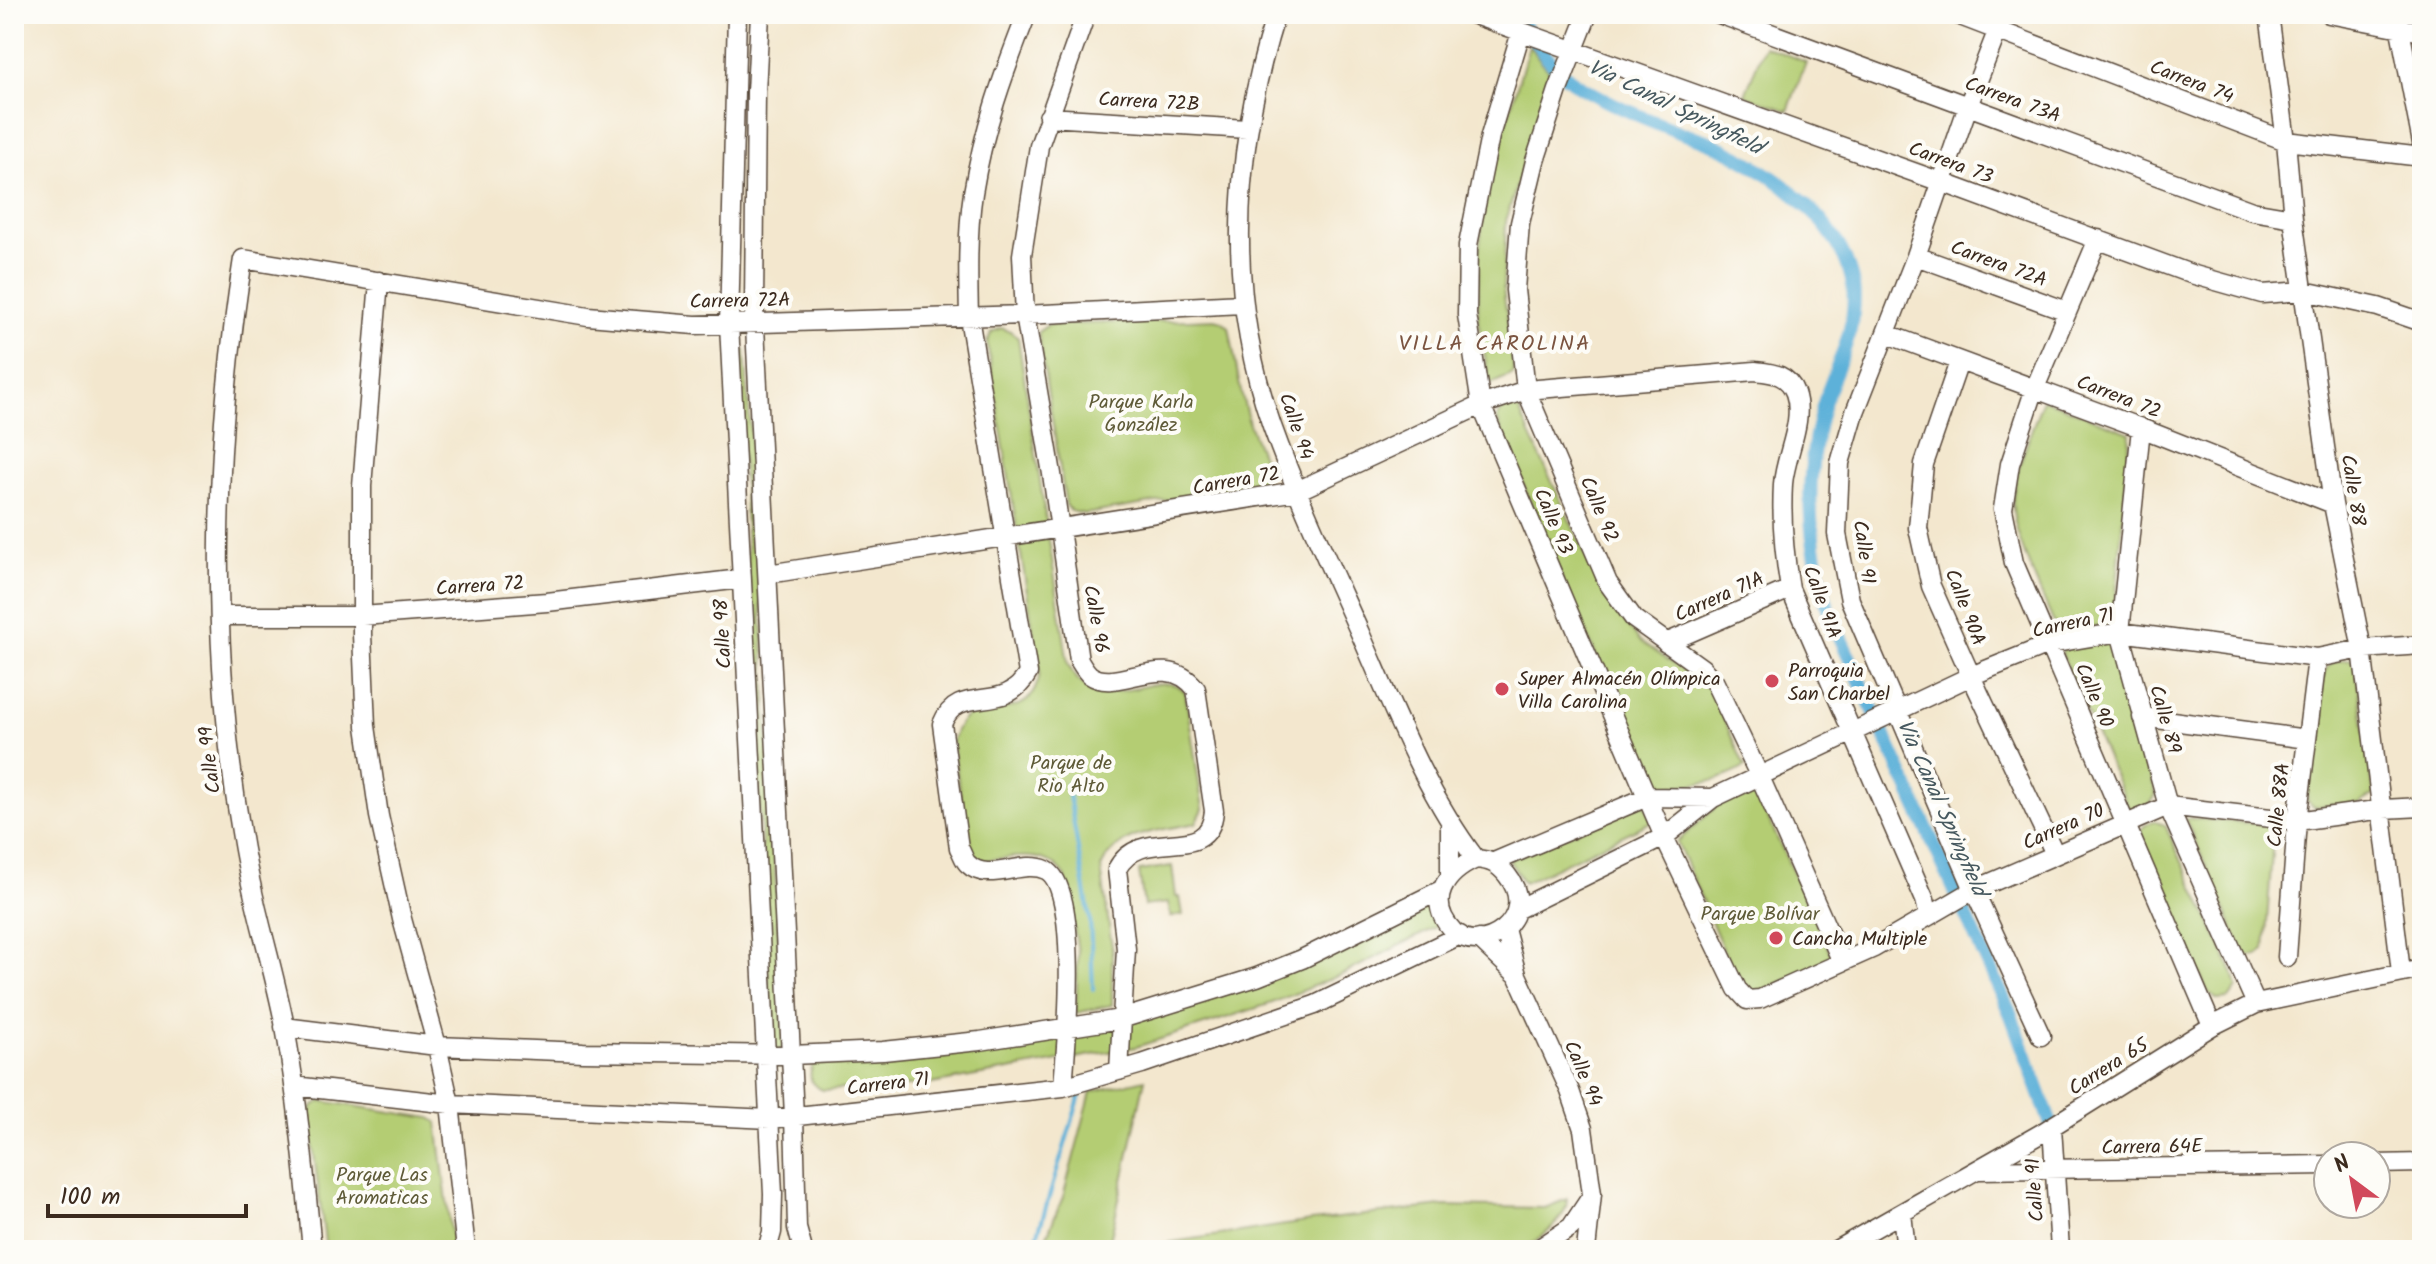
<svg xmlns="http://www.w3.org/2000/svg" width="2436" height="1264" viewBox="0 0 2436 1264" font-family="Kalam,sans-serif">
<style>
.green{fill:#b4cd73;stroke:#787c48;stroke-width:2}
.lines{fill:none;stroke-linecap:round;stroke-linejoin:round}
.stream{stroke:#5db1d9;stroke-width:4}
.canal{stroke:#5db1d9;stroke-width:14}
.minor-casing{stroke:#574638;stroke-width:21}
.minor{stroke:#fff;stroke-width:18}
.poi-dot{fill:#d1495b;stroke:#fdfcf7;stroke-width:3}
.labels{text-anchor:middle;stroke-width:8;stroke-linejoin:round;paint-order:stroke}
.street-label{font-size:20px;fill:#3b2a1e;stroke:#fdfcf7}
.park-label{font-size:20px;fill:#5f5b38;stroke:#fdfcf7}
.poi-label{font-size:20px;fill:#3b2a1e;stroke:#fdfcf7;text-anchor:start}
.water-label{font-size:22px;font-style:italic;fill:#47595f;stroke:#fdfcf7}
.neighbourhood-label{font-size:22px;letter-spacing:2px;fill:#7b5440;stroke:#fdfcf7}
</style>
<rect width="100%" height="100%" fill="#fdfcf7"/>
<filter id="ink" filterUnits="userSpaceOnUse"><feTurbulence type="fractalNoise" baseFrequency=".0125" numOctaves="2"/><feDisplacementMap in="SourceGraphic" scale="16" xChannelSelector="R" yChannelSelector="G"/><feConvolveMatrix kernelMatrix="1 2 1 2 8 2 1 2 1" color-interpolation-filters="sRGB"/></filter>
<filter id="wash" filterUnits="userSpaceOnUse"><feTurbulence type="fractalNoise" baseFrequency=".006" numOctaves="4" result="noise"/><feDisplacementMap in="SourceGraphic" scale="32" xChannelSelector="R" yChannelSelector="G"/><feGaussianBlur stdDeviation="1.8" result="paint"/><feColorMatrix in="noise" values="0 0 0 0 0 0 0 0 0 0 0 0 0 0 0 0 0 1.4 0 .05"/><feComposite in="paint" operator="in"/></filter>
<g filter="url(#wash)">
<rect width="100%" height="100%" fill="#f3e7ce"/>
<path class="green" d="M1529,46L1550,72L1506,221L1503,288L1514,374L1490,384L1478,321L1479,252L1486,191Z
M1764,46L1806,62L1788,111L1745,95Z
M1215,319L1222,321L1229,327L1240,387L1249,424L1267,470L1265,484L1085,514L1071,511L1066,505L1038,332L1048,325Z
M1001,328L1010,331L1018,338L1068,664C1096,726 1159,662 1185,692L1203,809L1196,823C1161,831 1116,831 1101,868L1112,947V1005L1076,1013L1078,952L1066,877C1046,847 1010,858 978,861L970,855L952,742C955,732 959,720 969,715C998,700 1030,723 1040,673L987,342L992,332Z
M737,350H745L760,579L784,1049L772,1050Z
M2043,399L2130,433L2114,619L2110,623L2062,633L2055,626C2043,597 2014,537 2013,508C2011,479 2033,427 2043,399Z
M1509,406L1518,408L1604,595L1640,641L1711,690L1745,767C1716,785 1689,785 1655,788L1559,572L1497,419L1501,411Z
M2106,640L2112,644L2156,794C2151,806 2142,812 2129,809L2062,654L2065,646Z
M2351,659L2355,664L2374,795L2360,803L2314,807L2307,801L2324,674C2329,660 2338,660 2351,659Z
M1755,790L1833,959L1757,993L1736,979L1677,842L1724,800Z
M1644,802L1653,821L1524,883L1509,860Z
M2185,818L2274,825L2265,950L2258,955L2247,956L2242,949Z
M2153,821L2165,825L2233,972L2237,988L2229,999L2217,1000L2207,990L2138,837L2144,826Z
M1172,866L1176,897H1180L1183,915L1171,917L1168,903L1144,906L1139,871Z
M1428,904L1434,909L1439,922L1436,927L1345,973L1272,1003L1136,1047L926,1085L823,1090C809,1085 808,1075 814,1062L1136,1016Z
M1145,1079L1108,1250H1041L1063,1197L1091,1092Z
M321,1101L430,1118L437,1122L453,1250H326L309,1114L313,1106Z
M1567,1199C1567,1221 1539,1240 1521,1250H1120L1312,1221L1442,1206L1545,1208Z"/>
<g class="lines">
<path class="stream" d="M1067,784L1090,919L1093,989
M1033,1250L1080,1095"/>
<path class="canal" d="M1515,14C1533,36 1550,67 1575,83C1607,103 1644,118 1679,132C1690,136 1703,139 1713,144C1770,170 1843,220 1853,286C1858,326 1839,360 1826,397C1802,472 1807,544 1831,617L2011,1015L2052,1127"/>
</g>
</g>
<g filter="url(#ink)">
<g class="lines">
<defs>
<path id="minor" d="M737,14L729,324L773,1194L772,1232L767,1250
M760,14L756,92L754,306L794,1116L797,1228L803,1250
M1027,14C1004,72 983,130 973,193C967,233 968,276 969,317L1028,673C1004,717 959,681 942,724L959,848C962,852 964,861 968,864C988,884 1022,859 1046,870C1081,888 1066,1049 1063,1087
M1086,14L1039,146L1022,255L1025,315L1052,474L1079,660C1082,665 1086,672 1090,675C1118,695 1165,648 1196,689L1214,811C1209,868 1142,822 1117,869L1126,949L1119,1071
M1276,14C1233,151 1224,289 1272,426C1297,496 1329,564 1360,633C1394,710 1425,792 1476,859
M1472,14L1941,182L2191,274L2262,294L2304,291L2378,307L2422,322
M1588,14L1558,90L1535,161L1520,223L1515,290L1526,390L1608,583L1634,619L1702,668L1715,683L1760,777L1842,962
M1719,14L2252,211L2293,218
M1955,14L2286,141L2422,157
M2004,14L1968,106L1916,256L1855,412L1840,463L1837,534L1850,600L1974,890L2041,1036
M2269,14L2286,141L2293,218L2333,504L2362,649L2401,972
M2329,14L2422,32
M2397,14L2422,143
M1521,32L1490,136L1468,245L1467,315L1481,405L1664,837L1737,989L1747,1000L1760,999L1874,948L1974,890L2168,806L2297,821L2383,809L2422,807
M1048,117L1247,129
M2098,239L2035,388L2010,464L2003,509L2014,563L2212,1026
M1916,256L2067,311
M379,281L362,486V634L366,726L379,816L402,919L437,1046L450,1104L466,1250
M1887,334L2141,428L2333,504
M1959,362L1924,464L1918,528L1931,586L1971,676L2055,854
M2141,428L2120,632L2168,806L2256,1004
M768,574L1297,491L1481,405L1526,390L1755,371C1773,373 1788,374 1795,393C1805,422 1785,455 1783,484C1781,520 1784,554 1790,589L1925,900L1929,916
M222,616H362L547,602L741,579
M1666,643L1790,589
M2142,717L2307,739
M1476,859C1490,860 1498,864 1507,875C1542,919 1480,958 1453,931C1425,901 1445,873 1476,859Z
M1494,862L1647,797L1713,798
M1450,876V825
M1518,909L1664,837L1713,798L1971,676L2050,644L2120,632L2317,658L2362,649L2422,645
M1505,929L1517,975L1570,1091L1583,1129L1592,1194L1586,1250
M1479,939L1517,975
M2287,957L2297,821L2317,658
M284,1027L437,1046L583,1052L791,1055L883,1051L980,1041L1121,1019L1257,977L1302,959L1441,890
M294,1086L450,1104L770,1119L1063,1087L1142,1064L1315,1005L1460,935
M2052,1127L2060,1250
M2376,1164L2422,1163
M1979,1170L2328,1165
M1902,1213L1906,1250
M312,1250C305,1176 298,1101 285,1027C273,964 252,902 242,838C209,651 213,446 243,259L588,316L695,325L1025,315L1242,304
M1537,1250L1571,1227L1589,1200
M1836,1250L2040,1134L2212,1026L2256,1004L2422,969"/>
</defs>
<use href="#minor" class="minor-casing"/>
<use href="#minor" class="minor"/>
</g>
</g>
<g class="poi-dot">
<circle cx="1772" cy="681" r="8"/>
<circle cx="1502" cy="689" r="8"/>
<circle cx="1776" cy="938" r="8"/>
</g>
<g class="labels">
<g class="street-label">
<text transform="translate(2192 81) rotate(21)" y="7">Carrera 74</text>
<text transform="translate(2013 99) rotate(20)" y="7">Carrera 73A</text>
<text transform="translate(1149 101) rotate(3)" y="7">Carrera 72B</text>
<text transform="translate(1951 162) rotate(20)" y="7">Carrera 73</text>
<text transform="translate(1999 263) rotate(20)" y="7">Carrera 72A</text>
<text transform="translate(740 300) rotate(-1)" y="7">Carrera 72A</text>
<text transform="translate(2119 396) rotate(21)" y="7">Carrera 72</text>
<text transform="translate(1297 426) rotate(71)" y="7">Calle 94</text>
<text transform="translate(1236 480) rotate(-10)" y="7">Carrera 72</text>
<text transform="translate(2354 490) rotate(81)" y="7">Calle 88</text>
<text transform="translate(1600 509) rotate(67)" y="7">Calle 92</text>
<text transform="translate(1554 521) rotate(67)" y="7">Calle 93</text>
<text transform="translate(1865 552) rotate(82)" y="7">Calle 91</text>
<text transform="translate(480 585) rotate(-4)" y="7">Carrera 72</text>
<text transform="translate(1719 596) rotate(-24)" y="7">Carrera 71A</text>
<text transform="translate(1823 602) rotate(70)" y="7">Calle 91A</text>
<text transform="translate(1966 607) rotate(69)" y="7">Calle 90A</text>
<text transform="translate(1097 619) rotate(80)" y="7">Calle 96</text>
<text transform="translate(2073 622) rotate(-12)" y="7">Carrera 71</text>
<text transform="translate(722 634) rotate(-93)" y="7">Calle 98</text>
<text transform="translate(2095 695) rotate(67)" y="7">Calle 90</text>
<text transform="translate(2166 719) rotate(74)" y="7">Calle 89</text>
<text transform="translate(209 760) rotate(-97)" y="7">Calle 99</text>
<text transform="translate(2278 805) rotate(-84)" y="7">Calle 88A</text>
<text transform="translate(2063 826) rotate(-24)" y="7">Carrera 70</text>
<text transform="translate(2108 1066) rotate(-32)" y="7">Carrera 65</text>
<text transform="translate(1584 1073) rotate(67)" y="7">Calle 94</text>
<text transform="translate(888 1083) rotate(-7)" y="7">Carrera 71</text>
<text transform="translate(2152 1146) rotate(-1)" y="7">Carrera 64E</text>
<text transform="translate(2034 1190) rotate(-94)" y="7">Calle 91</text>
</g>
<g class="park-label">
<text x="1141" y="408">Parque Karla<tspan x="1141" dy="23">González</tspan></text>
<text x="1071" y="769">Parque de<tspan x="1071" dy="23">Rio Alto</tspan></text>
<text x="1760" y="920">Parque Bolívar</text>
<text x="382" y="1181">Parque Las<tspan x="382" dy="23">Aromaticas</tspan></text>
</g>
<g class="poi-label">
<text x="1788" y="677">Parroquia<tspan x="1788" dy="23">San Charbel</tspan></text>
<text x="1518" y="685">Super Almacén Olímpica<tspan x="1518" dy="23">Villa Carolina</tspan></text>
<text x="1792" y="945">Cancha Multiple</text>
</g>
<g class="water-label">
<text transform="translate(1676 106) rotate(26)" y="8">Via Canal Springfield</text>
<text transform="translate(1943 807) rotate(66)" y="8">Via Canal Springfield</text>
</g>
<g class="neighbourhood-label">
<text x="1495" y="350">VILLA CAROLINA</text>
</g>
</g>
<rect width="2436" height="1264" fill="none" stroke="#fdfcf7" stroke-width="48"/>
<g transform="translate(2352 1180) rotate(328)"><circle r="38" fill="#fdfcf7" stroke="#afa8a0" stroke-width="2"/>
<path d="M0-6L14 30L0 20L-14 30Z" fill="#d1495b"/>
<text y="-12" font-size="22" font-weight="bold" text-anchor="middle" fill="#3b2a1e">N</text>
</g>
<path d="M48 1204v12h198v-12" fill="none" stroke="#3b2a1e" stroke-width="4"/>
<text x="60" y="1204" font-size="24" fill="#3b2a1e" stroke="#fdfcf7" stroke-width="6" paint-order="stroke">100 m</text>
</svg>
